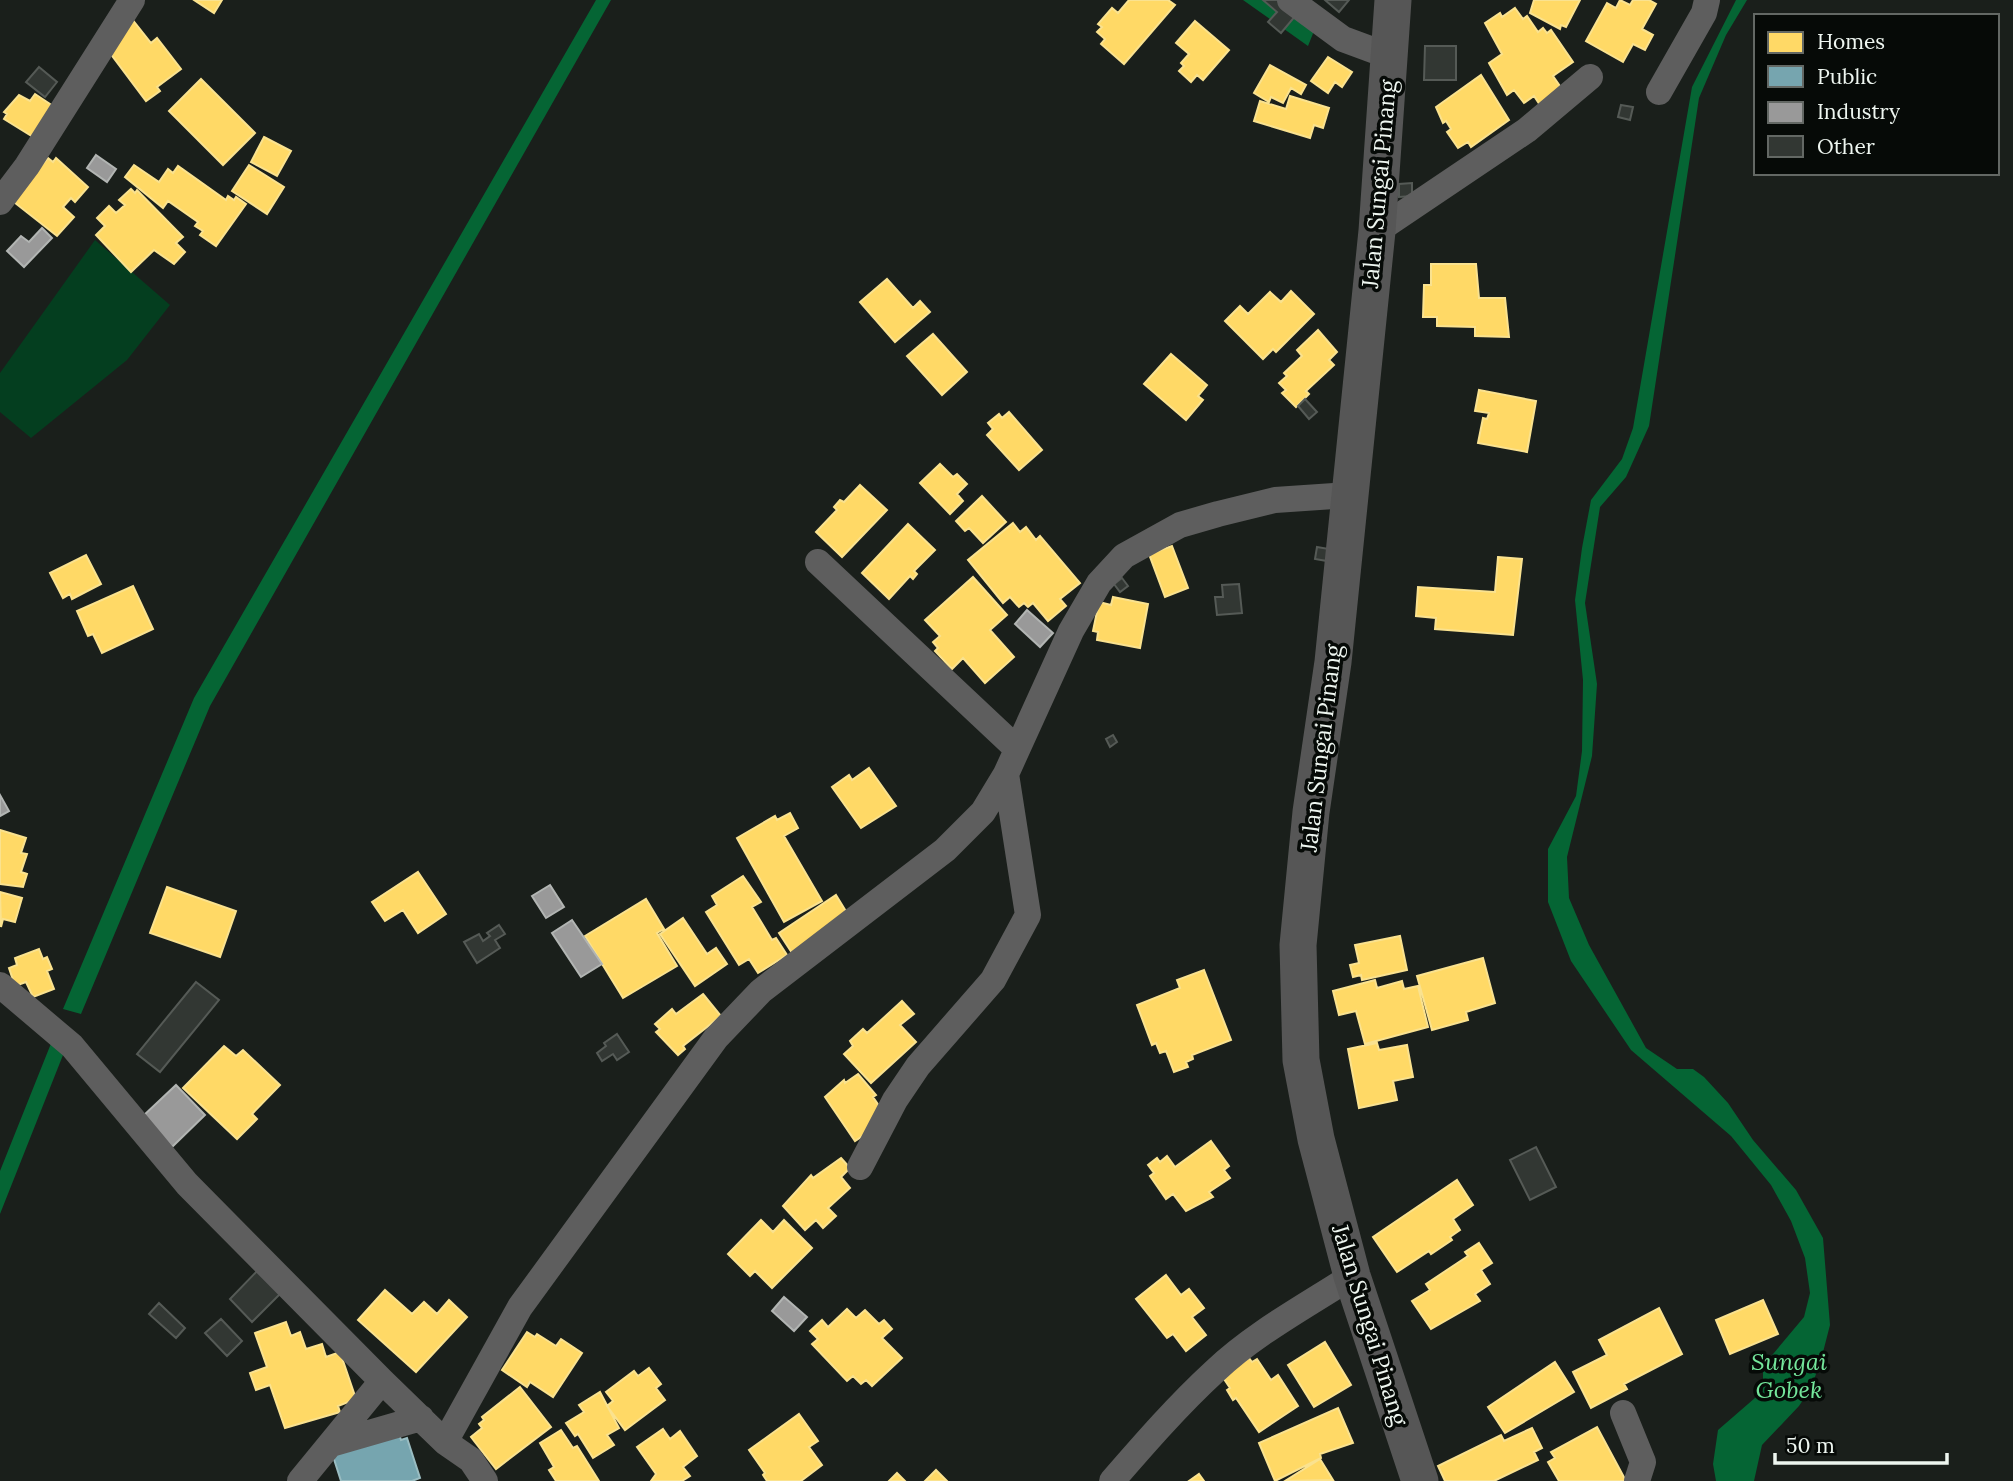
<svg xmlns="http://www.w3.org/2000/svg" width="2013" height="1481" viewBox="0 0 2013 1481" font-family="Lora,serif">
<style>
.green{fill:#043e1f}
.water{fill:#056534}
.homes{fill:#ffd966;stroke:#fae28f;stroke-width:2}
.public{fill:#76a5af;stroke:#9abdc2;stroke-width:2}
.industry{fill:#999;stroke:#b2b5b3;stroke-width:2}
.building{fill:#323733;stroke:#555a56;stroke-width:2}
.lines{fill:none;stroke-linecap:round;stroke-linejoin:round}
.street{stroke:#5e5e5e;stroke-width:26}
.secondary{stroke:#565656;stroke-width:37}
.labels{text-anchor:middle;stroke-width:7;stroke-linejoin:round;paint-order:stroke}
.street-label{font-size:23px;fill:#eef6f0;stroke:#060a07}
.water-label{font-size:24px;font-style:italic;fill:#74e69b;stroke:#060a07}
</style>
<rect width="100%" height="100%" fill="#1a1f1b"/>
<path class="green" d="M95,240L170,305L127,360L31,438L0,412V373Z"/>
<path class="water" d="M596,0H611L210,706L81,1014L63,1009L194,698Z
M1243,0H1272L1314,31L1308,46Z
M1736,0H1747L1726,35L1699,98L1649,426L1626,477L1600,507L1585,603L1597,684L1592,756L1567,857L1569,898L1589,945L1646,1048L1677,1069H1693L1704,1077L1728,1103L1753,1140L1796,1190L1823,1238L1830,1325L1821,1360L1811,1388L1799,1406L1762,1445L1754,1481H1716L1713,1464L1718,1430L1763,1391V1366L1804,1317L1810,1293L1805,1258L1791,1221L1771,1185L1731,1136L1631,1050L1571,961L1548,902V849L1576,796L1582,751L1583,680L1575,600L1582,548L1591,500L1622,459L1633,428L1692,87Z
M52,1041L63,1055L0,1214V1171Z"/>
<path class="homes" d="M194,0H222L214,13Z
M1129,0H1168L1175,5L1124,64L1101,44L1105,39L1097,32L1102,27L1098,24L1112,8L1118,13Z
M1534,0H1580L1566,27L1561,25L1560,29L1530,13Z
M1620,0L1630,5L1633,0H1649L1656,4L1642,29L1653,35L1645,50L1633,44L1623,62L1586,41L1607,3L1616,8Z
M1515,8L1523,19L1527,16L1538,32L1543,28L1547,33L1551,30L1573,62L1553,76L1562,89L1540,105L1534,96L1524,103L1514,90L1507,95L1489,63L1502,54L1485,23L1500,13L1502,17Z
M132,19L151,43L157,38L181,69L157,87L160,91L146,101L107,49Z
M1195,21L1229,50L1203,80L1197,75L1191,82L1179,71L1184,66L1181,63L1189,54L1176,43Z
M1328,57L1352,72L1342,87L1335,82L1328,93L1311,81Z
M1270,65L1306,85L1301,94L1291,88L1283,103L1271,97L1269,102L1254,93Z
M1481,75L1509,120L1471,147L1468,142L1458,148L1447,132L1451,129L1446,121L1443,123L1436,107Z
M201,79L255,133L223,165L169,111Z
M35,94L53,106L33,137L4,119L7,114L4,112L19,95L30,101Z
M1290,96L1329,108L1323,128L1314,125L1310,138L1254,121L1260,101L1286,109Z
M264,137L291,151L277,176L251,162Z
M48,158L53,162L56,158L88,187L75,202L71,198L63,207L74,217L57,236L10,199Z
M134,165L159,182L168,169L173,173L178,166L226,200L228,196L234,200L236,197L246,204L216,246L200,235L203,231L195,226L198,222L168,201L163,208L125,177Z
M249,165L284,187L267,214L232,191Z
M131,189L135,193L137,190L183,237L176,243L185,252L174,264L154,250L131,272L96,235L105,226L97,218L109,206L116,213L125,205L119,200Z
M1431,264H1476L1479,298H1505L1509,337L1475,336V327L1437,326V317H1423L1424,285H1431Z
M887,279L913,308L920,301L930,312L895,342L860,302Z
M1291,291L1314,314L1276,352L1273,349L1263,359L1225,321L1240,306L1248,314L1270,292L1281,302Z
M1318,330L1337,352L1329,360L1334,365L1306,391L1309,394L1296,407L1282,393L1286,390L1279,383L1287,376L1284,373L1302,356L1297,350Z
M933,334L967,372L942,395L907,356Z
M1171,354L1207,385L1198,396L1203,400L1186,420L1144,384Z
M1479,390L1536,401L1527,452L1478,443L1483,418L1487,419L1489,413L1475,411Z
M1009,412L1042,450L1019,470L987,435L993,429L988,423L999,414L1002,418Z
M940,464L953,477L957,474L967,484L957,494L963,501L950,514L920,483Z
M860,485L887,510L842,557L816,532L837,510L834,507L840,500L844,502Z
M982,496L1006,522L983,543L969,528L965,531L956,521Z
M1013,523L1020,532L1026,527L1036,540L1040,536L1080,583L1060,599L1066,606L1048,621L1033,603L1028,607L1024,603L1019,607L1010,597L1003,603L968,560Z
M908,524L935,550L914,571L917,574L913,579L910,576L889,599L862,573Z
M1172,546L1188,588L1165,597L1149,554Z
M86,555L101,584L72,599L70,594L63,598L50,573Z
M1498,557L1522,559L1513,635L1435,629L1436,618L1416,616L1418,587L1495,592Z
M973,577L1007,615L990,630L1014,657L985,683L963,658L952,669L935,651L938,648L933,642L940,636L925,620Z
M133,586L153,629L102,653L93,634L88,636L77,611Z
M1113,597L1148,604L1140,648L1097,640L1098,632L1093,631L1099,602L1111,605Z
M869,768L896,806L861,828L832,787L849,775L852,780Z
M790,813L798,828L784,836L822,901L784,922L737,838L775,816L777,820Z
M0,830L26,838L21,853L27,854L21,872L27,874L23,887L0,884Z
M418,872L446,914L418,933L403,910L385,921L372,902Z
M743,876L761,902L752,907L772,940L776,938L787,955L758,973L749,959L739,965L706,912L717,905L712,896Z
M167,887L236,911L220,957L150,933Z
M0,892L22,898L15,922L3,919L1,927Z
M836,895L850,918L792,953L779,933Z
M646,899L664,929L657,933L677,966L623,998L585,936Z
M683,918L707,954L716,948L727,964L695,986L660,934Z
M1400,936L1407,970L1362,980L1361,975L1353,977L1350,965L1359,963L1355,945Z
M39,949L43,959L47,957L52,969L47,971L54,989L33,997L26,982L15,986L9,968L17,965L15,958Z
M1483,958L1495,1003L1466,1012L1468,1020L1432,1030L1417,976Z
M1204,970L1231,1040L1192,1055L1193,1059L1186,1062L1188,1067L1174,1072L1166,1051L1160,1053L1156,1043L1152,1045L1137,1005L1180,988L1177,980Z
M1375,980L1377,988L1402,981L1404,989L1418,986L1428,1027L1365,1044L1356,1011L1339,1015L1333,991Z
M703,994L721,1016L683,1046L685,1049L678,1055L656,1032L660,1029L655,1024L672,1009L676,1014Z
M902,1001L914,1014L900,1025L916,1042L871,1083L844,1054L853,1046L850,1041L863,1029L867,1033Z
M1377,1043L1379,1050L1407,1045L1413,1077L1393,1081L1397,1100L1359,1108L1348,1049Z
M224,1046L236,1056L243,1050L280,1085L252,1114L257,1119L237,1139L183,1088Z
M858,1074L876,1095L873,1097L884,1113L876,1127L855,1141L825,1097L844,1080L845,1083Z
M1211,1141L1229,1166L1224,1170L1230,1178L1209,1192L1213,1197L1186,1211L1173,1194L1166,1199L1150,1176L1154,1173L1148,1165L1157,1158L1160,1162L1167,1156L1175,1167Z
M841,1158L850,1168L841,1177L850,1188L828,1208L836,1216L823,1228L816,1220L805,1230L783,1206L811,1175L813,1178Z
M1457,1180L1473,1205L1453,1219L1460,1230L1450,1237L1452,1240L1431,1254L1429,1251L1397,1272L1373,1237Z
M761,1220L773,1232L784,1220L812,1248L772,1288L755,1271L750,1276L728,1254Z
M1479,1243L1492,1263L1481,1270L1490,1284L1475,1294L1480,1301L1431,1329L1412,1301L1430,1290L1426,1284L1468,1256L1465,1252Z
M1166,1275L1181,1295L1189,1289L1204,1308L1192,1317L1206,1335L1186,1351L1173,1334L1167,1338L1136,1299Z
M385,1290L412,1314L424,1302L437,1314L449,1300L467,1317L416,1372L358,1320Z
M1763,1300L1778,1334L1730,1354L1716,1320Z
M1659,1308L1682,1354L1624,1384L1627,1389L1591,1408L1573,1372L1607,1355L1599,1340Z
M847,1309L856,1318L865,1310L879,1324L884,1320L892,1329L882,1338L902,1358L872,1386L866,1380L861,1384L853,1376L847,1381L812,1344L818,1339L810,1331L822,1320L828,1327Z
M286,1322L291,1336L300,1332L306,1349L322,1344L326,1357L340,1352L356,1399L338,1406L340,1412L285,1428L270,1385L256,1390L250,1373L267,1367L255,1333Z
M527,1332L535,1337L537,1334L556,1346L561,1339L582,1353L553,1397L530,1382L527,1387L502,1370Z
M1325,1342L1351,1385L1314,1407L1288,1365Z
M1249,1358L1252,1362L1257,1359L1271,1380L1278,1375L1298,1406L1259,1432L1236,1398L1233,1400L1227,1390L1230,1388L1222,1376Z
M1555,1362L1574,1392L1505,1433L1488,1407Z
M649,1368L661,1384L656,1388L665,1400L625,1430L607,1406L613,1401L606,1392L634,1371L638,1376Z
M520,1387L551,1427L496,1469L471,1437L482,1428L479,1424L484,1420L482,1417Z
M600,1392L619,1428L607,1435L614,1445L593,1458L578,1434L575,1436L566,1423L584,1412L579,1405Z
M1338,1408L1353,1443L1320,1454L1321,1458L1275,1481L1259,1443Z
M799,1414L818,1441L809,1447L822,1465L801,1481H767L763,1475L765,1473L749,1450Z
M1597,1427L1626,1481H1559L1548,1462L1555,1458L1551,1452Z
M1532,1428L1542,1448L1534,1452L1538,1460L1494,1481H1445L1438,1466L1501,1435L1504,1441Z
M663,1429L670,1439L680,1431L697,1456L683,1467L690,1476L682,1481H651L656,1474L637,1447Z
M561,1430L573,1448L577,1446L599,1481H556L549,1470L554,1467L540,1443Z
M1320,1459L1333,1480L1285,1481Z
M936,1470L947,1481H925Z
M897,1473L905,1481H889Z
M1199,1474L1204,1481H1189Z"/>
<path class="public" d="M398,1431L401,1440L407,1438L420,1478L412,1481H341L332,1453Z"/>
<path class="industry" d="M96,155L116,169L107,182L87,168Z
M42,228L52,238L24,267L7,251L21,236L29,242Z
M1027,610L1053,633L1040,647L1015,624Z
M0,795L9,811L0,816Z
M550,885L564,907L546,918L532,896Z
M572,920L602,964L581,977L552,933Z
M176,1085L205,1115L172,1147L143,1116Z
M784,1297L807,1317L794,1331L772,1311Z"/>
<path class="building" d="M1263,0H1280L1297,14L1281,33L1268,22L1277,12Z
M1325,0H1349L1339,12Z
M1425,46H1456V80H1424Z
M39,67L57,82L45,97L26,82Z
M1621,105L1633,107L1630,120L1618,117Z
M1412,183V196L1399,197V184Z
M1305,399L1317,412L1309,419L1298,406Z
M1317,547L1329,549L1327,561L1315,559Z
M1122,578L1128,586L1120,592L1114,584Z
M1239,584L1242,613L1217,615L1215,597H1223L1222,585Z
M1113,735L1117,742L1110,747L1106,739Z
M499,925L505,934L495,940L500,948L477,963L464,942L479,934L483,941L490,936L487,933Z
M196,982L219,1000L160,1072L137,1054Z
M617,1034L629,1052L617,1060L613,1054L602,1061L597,1053L606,1046L604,1043Z
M1536,1147L1556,1187L1530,1200L1510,1160Z
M261,1267L284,1290L252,1322L230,1299Z
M159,1303L185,1328L176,1338L149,1314Z
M221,1319L242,1341L227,1356L205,1333Z"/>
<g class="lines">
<path class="street" d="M1290,0L1343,39L1389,56
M1659,92L1704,13L1707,0
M0,202L27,166L132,0
M1377,231L1527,130L1590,77
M818,562L1016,748
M0,985L72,1046L187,1184L382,1381L445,1442L471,1460L485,1481
M860,1167L895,1100L918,1066L993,980L1028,915L1006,774
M1623,1413L1643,1462L1637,1481
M445,1442L520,1307L716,1038L761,991L945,850L983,812L1006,774L1071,631L1099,583L1124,556L1180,525L1218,514L1275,500L1349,495
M331,1444L421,1418
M300,1481L382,1381
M1112,1481C1145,1443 1178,1405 1215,1371C1255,1333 1306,1306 1352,1276"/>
<path class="secondary" d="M1393,0L1377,231L1333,662L1311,812L1298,945L1301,1060L1316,1139L1352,1276L1420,1481"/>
</g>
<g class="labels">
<g class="street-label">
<text transform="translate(1379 184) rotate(-85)" y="8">Jalan Sungai Pinang</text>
<text transform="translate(1321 748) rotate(-83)" y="8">Jalan Sungai Pinang</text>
<text transform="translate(1370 1325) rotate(73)" y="8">Jalan Sungai Pinang</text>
</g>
<g class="water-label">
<text x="1789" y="1370">Sungai<tspan x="1789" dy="28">Gobek</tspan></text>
</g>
</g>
<rect x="1754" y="14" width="245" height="161" fill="#060a07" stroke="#636864" stroke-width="2"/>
<rect x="1768" y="32" width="35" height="21" fill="#ffd966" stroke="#636864" stroke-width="2"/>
<text x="1817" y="49" font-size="21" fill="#eef6f0">Homes</text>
<rect x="1768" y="66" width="35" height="21" fill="#76a5af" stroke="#636864" stroke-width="2"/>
<text x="1817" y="84" font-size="21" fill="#eef6f0">Public</text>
<rect x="1768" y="102" width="35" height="21" fill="#999999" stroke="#636864" stroke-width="2"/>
<text x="1817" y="119" font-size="21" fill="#eef6f0">Industry</text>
<rect x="1768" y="136" width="35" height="21" fill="#323733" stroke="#636864" stroke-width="2"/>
<text x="1817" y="154" font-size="21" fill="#eef6f0">Other</text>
<path d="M1775 1453v10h172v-10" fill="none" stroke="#eef6f0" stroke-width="3.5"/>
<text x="1786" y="1453" font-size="21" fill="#eef6f0" stroke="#060a07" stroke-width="5" paint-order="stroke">50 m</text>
</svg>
